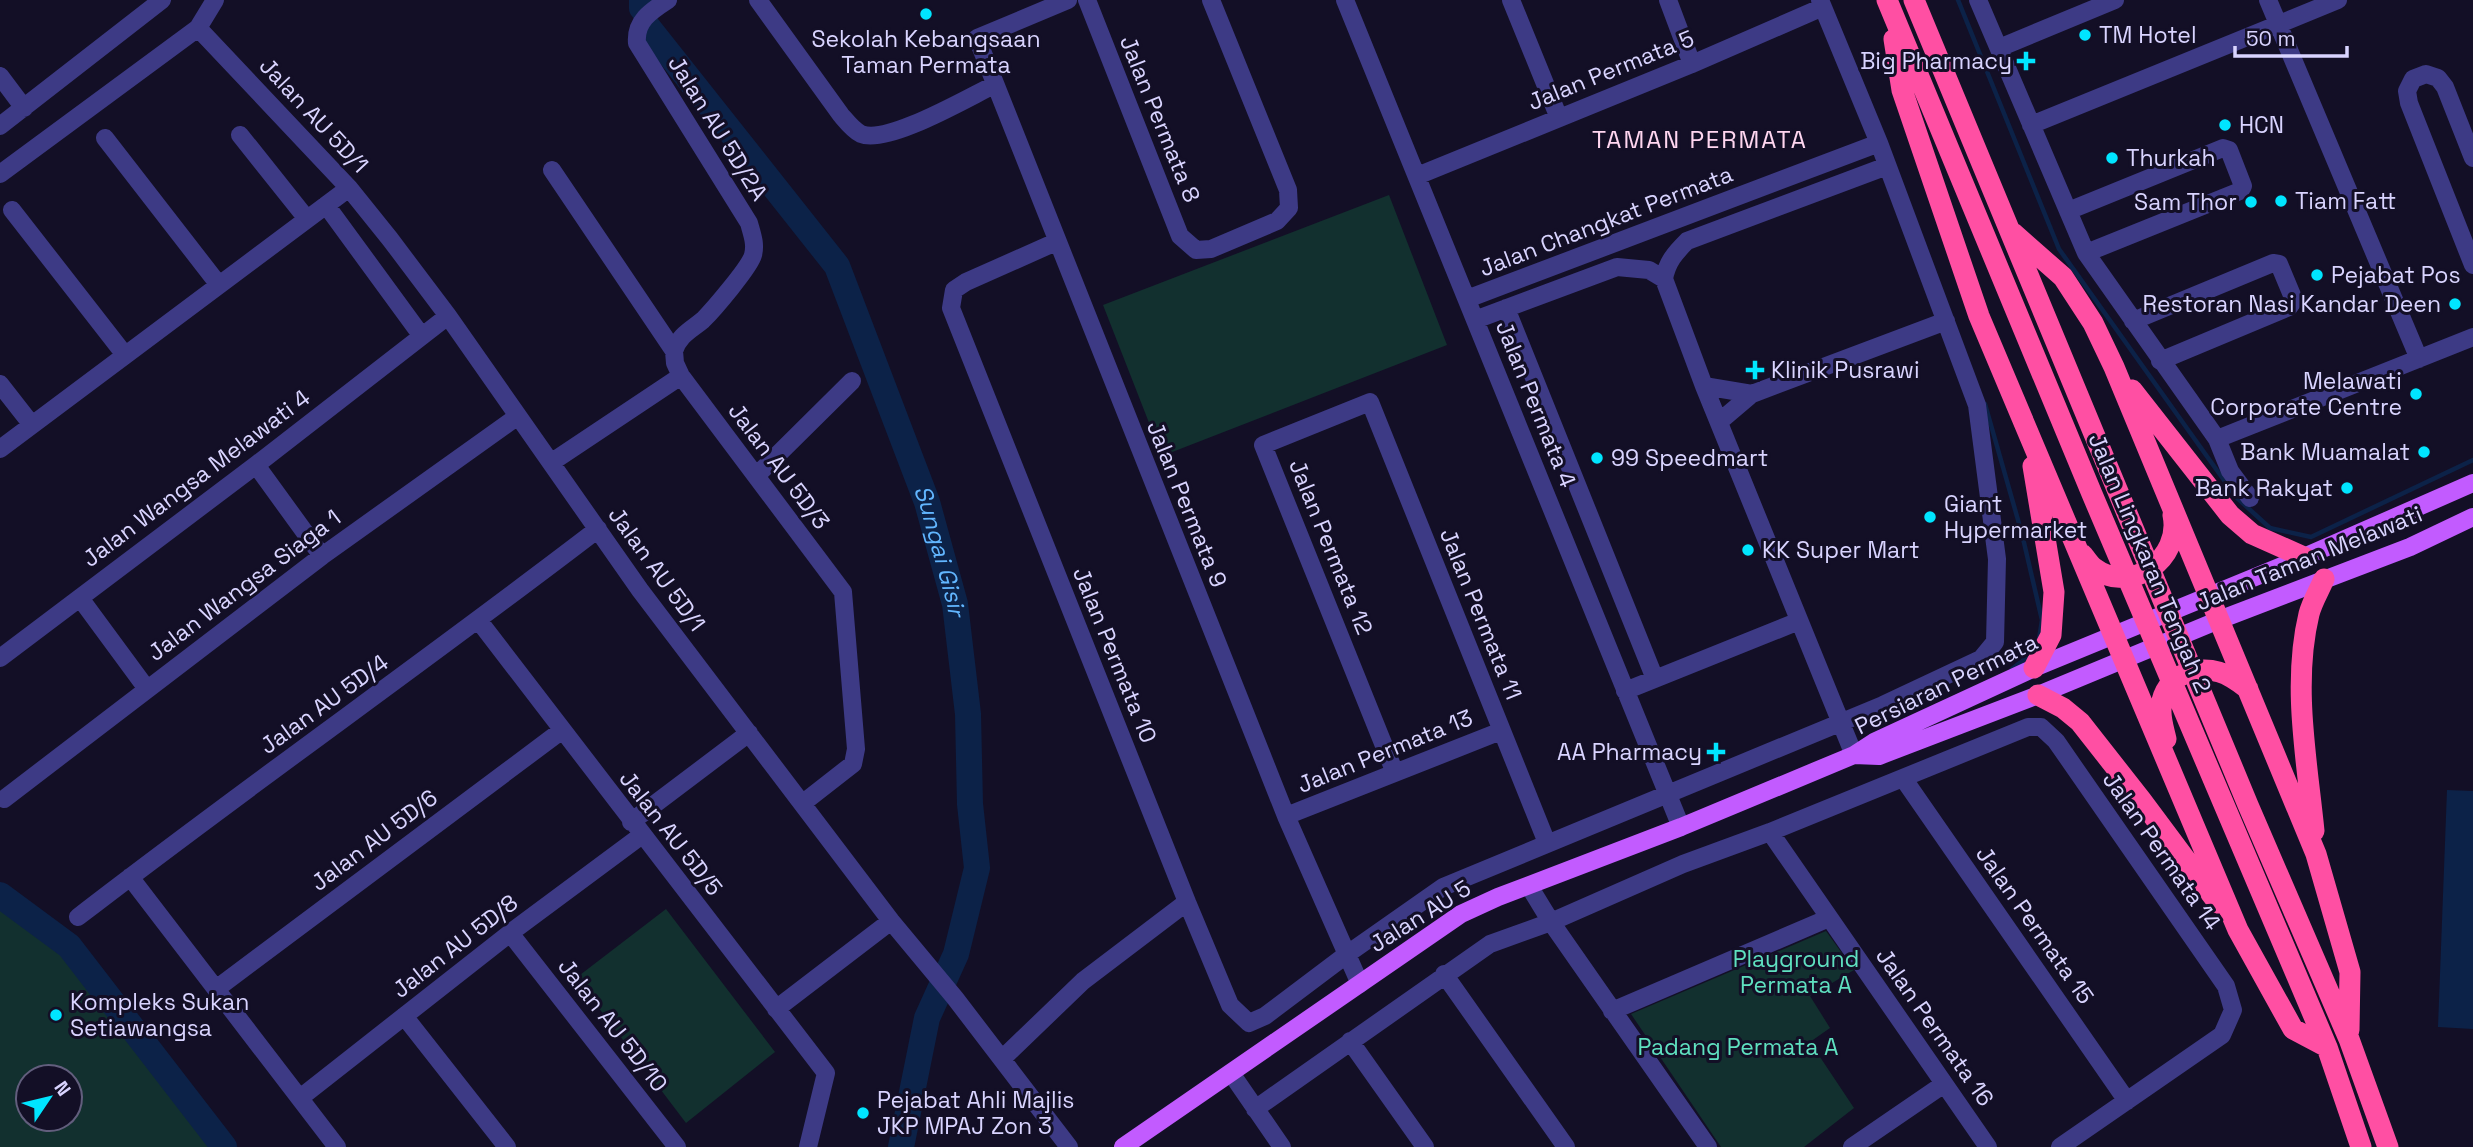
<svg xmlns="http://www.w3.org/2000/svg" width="2473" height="1147" viewBox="0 0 2473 1147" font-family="'Space Grotesk',sans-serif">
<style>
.green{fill:#12302f;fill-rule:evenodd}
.water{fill:#0c2248}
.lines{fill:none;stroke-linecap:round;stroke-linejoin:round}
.stream{stroke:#0c2248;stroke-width:4.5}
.river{stroke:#0c2248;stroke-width:26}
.minor{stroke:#3d3a85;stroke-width:18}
.major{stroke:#c25bff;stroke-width:18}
.highway{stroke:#ff4fa3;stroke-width:21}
.poi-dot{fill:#00e5ff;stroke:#130f26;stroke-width:2.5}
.labels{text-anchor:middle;stroke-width:6;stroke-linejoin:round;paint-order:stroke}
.poi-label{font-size:23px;fill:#d9d4ff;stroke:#130f26;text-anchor:start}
.street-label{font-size:23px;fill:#d9d4ff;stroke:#130f26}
.park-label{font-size:23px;fill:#5fe0c0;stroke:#130f26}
.neighbourhood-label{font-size:24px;letter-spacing:2px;fill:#ffd6f0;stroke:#130f26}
.water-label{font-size:24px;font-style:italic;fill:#62b6ff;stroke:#130f26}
</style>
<rect width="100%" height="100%" fill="#130f26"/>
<path class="green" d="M1389,195L1447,345L1162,456L1103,305Z
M0,909L66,953L212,1147H0ZM28,1077H70V1119H28Z
M666,909L775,1052L686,1123L576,978Z
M1826,931L1854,970L1810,996L1830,1028L1810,1042L1854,1108L1804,1147H1721L1631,1014Z"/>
<path class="water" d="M2447,790L2473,791V1029L2438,1027Z"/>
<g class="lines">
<path class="stream" d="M1958,0L2059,249L2236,497L2270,528L2311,537L2473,460
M1985,404L2022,534L2042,620L2039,639
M2012,669L2032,653"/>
<g class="river">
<path d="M642,0V8"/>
<path id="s1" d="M647,26L837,266L927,502L955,604L968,714L970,804L977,868L956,954L927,1018L901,1147"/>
<path d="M0,895L69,946L224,1147"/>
</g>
<path class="minor" d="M668,0C651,11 635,21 637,43L749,223C752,234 756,244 753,255C750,267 713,310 703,320C691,330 679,335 674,351
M758,0L841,115C847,122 853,130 861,134C887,145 967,98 994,85
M1068,0L977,38L1286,816L1360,984
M1087,0L1180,236L1196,250L1211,249L1277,221L1289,208L1288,190L1211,0
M1345,0L1681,827
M1511,0L1559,118
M1668,0L1692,64
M1978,0L2086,253L2217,439L2230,471L2250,498
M2268,0L2419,359
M198,28L349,188L390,239L448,316L640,590L891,921L955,998L1069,1147
M1999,48L2115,0
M0,76L24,108
M2031,125L2338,0
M0,126L162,0
M240,135L307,219
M105,138L219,285
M2473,158L2445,87L2438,78L2426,74L2413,79L2407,91L2409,103L2473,265
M552,170L674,351L675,363L681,376L843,592L856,749L853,764L803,803
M0,174L198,28L215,0
M1417,176L1692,64L1823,7
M326,205L421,335
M12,210L125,355
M2068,211L2223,148L2229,150L2243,186L2240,191L2086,253
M1056,242L966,282L954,290L951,308L1187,902L1230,1005L1249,1023L1265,1016L1346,955L1443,887L1883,705L1981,659L1995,642L1997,559L1977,405L1879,143L1820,0
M1664,279C1667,262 1675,253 1687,241L1887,166
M1467,299L1879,143
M1506,308L1655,679
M1475,320L1617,267L1649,270L1664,279L1704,386L1854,755
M2133,321L2273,263L2279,264L2294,300L2289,307L2160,361
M0,384L32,425
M1704,386L1752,394
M1719,422L1752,394L1946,321
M2217,439L2473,337
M0,449L349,188
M552,462L681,376
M256,465L322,556
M756,476L852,381
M80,598L147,689
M479,621L826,1073L808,1147
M0,658L256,465L448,316
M1625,691L1799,621
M1395,773L1263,445L1370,402L1547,843
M1903,778L2127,1101
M4,799L322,556L518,416
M1286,816L1501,731
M631,822L749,733
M1770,832L1988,1147
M130,877L337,1147
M1529,886L1551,922L1708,1147
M78,917C249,785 426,661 598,529
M510,933L677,1147
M1444,974L1566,1147
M216,989L561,731
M776,1009L891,921
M1612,1011L1829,918
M404,1016L507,1147
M1350,1041L1425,1147
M1002,1059L1083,981L1187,902
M1231,1073L1282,1147
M300,1098L510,933L642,835
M1255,1109L1490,944L1551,922L1683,864L1770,832L2028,727H2041L2056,741L2226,986L2233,1010L2222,1035L2060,1147
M1852,1147L1944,1084"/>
<path class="major" d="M1854,755L1879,756L2038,695L2219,620L2410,547L2473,517
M1123,1147L1461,914L1498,897L1681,827L1854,755L1874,742L2034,668L2304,557L2473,483"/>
<path class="highway" d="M1887,0L2092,494L2327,1047L2361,1147
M1914,0L2248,805L2349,1039L2388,1147
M1894,39L1902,90L1979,316L2238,930L2293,1029L2327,1047
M2013,233L2063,277L2093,323L2114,367L2316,854L2350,972L2349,1030
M2132,390L2230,515L2252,534L2304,557
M2033,466L2054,592L2051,635L2034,668
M2083,555C2086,559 2090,565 2094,568C2131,596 2182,558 2173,515
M2038,695L2063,708L2080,722L2142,801L2218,903
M2166,739C2164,730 2161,721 2161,712C2160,680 2190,664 2219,672C2230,675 2239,682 2248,689
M2314,831C2307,761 2292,684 2309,614C2312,602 2319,591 2324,579"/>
</g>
<g class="poi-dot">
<circle cx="926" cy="14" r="7"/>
<circle cx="2085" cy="35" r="7"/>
<path d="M2022.5 50.5h7v7h7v7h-7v7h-7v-7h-7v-7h7z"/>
<circle cx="2225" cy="125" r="7"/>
<circle cx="2112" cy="158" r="7"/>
<circle cx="2281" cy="201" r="7"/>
<circle cx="2251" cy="202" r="7"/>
<circle cx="2317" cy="275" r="7"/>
<circle cx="2455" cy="304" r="7"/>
<path d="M1751.5 359.5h7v7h7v7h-7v7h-7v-7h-7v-7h7z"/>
<circle cx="2416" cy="394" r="7"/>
<circle cx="2424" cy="452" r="7"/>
<circle cx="1597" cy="458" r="7"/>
<circle cx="2347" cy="488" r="7"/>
<circle cx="1930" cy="517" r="7"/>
<circle cx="1748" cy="550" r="7"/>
<path d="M1712.5 741.5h7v7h7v7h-7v7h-7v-7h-7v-7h7z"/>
<circle cx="56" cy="1015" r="7"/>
<circle cx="863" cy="1113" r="7"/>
</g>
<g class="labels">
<g class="poi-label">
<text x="2099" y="43">TM Hotel</text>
<text x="926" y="47" text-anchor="middle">Sekolah Kebangsaan<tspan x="926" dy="26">Taman Permata</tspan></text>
<text x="2012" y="69" text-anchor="end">Big Pharmacy</text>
<text x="2239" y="133">HCN</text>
<text x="2126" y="166">Thurkah</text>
<text x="2295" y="209">Tiam Fatt</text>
<text x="2237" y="210" text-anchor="end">Sam Thor</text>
<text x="2331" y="283">Pejabat Pos</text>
<text x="2441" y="312" text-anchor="end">Restoran Nasi Kandar Deen</text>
<text x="1771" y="378">Klinik Pusrawi</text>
<text x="2402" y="389" text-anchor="end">Melawati<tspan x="2402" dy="26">Corporate Centre</tspan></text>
<text x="2410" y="460" text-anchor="end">Bank Muamalat</text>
<text x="1611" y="466">99 Speedmart</text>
<text x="2333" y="496" text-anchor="end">Bank Rakyat</text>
<text x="1944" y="512">Giant<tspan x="1944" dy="26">Hypermarket</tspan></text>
<text x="1762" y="558">KK Super Mart</text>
<text x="1702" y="760" text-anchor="end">AA Pharmacy</text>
<text x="70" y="1010">Kompleks Sukan<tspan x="70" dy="26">Setiawangsa</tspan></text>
<text x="877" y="1108">Pejabat Ahli Majlis<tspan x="877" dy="26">JKP MPAJ Zon 3</tspan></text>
</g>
<g class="street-label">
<text transform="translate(1611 70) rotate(-22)" y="8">Jalan Permata 5</text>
<text transform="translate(314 115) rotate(47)" y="8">Jalan AU 5D/1</text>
<text transform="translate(1160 119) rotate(68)" y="8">Jalan Permata 8</text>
<text transform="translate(718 128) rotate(58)" y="8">Jalan AU 5D/2A</text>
<text transform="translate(1606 221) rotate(-21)" y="8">Jalan Changkat Permata</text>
<text transform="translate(1536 404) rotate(68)" y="8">Jalan Permata 4</text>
<text transform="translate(779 466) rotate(53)" y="8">Jalan AU 5D/3</text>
<text transform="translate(196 478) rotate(-37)" y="8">Jalan Wangsa Melawati 4</text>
<text transform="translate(1187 504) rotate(68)" y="8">Jalan Permata 9</text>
<text transform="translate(1331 547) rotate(68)" y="8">Jalan Permata 12</text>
<text transform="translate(2309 558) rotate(-22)" y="8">Jalan Taman Melawati</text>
<text transform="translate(2150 563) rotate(67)" y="8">Jalan Lingkaran Tengah 2</text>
<text transform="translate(657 569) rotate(54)" y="8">Jalan AU 5D/1</text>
<text transform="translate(244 585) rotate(-37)" y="8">Jalan Wangsa Siaga 1</text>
<text transform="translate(1481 614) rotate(68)" y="8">Jalan Permata 11</text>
<text transform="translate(1115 655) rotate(68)" y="8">Jalan Permata 10</text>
<text transform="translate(1946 684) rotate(-26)" y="8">Persiaran Permata</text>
<text transform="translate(324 704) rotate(-36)" y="8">Jalan AU 5D/4</text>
<text transform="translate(1385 751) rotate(-22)" y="8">Jalan Permata 13</text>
<text transform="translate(671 833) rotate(52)" y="8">Jalan AU 5D/5</text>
<text transform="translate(374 840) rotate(-37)" y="8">Jalan AU 5D/6</text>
<text transform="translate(2162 851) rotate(55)" y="8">Jalan Permata 14</text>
<text transform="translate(1420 916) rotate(-32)" y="8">Jalan AU 5</text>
<text transform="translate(2035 925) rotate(55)" y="8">Jalan Permata 15</text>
<text transform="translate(455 946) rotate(-38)" y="8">Jalan AU 5D/8</text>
<text transform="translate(613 1025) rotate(52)" y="8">Jalan AU 5D/10</text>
<text transform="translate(1935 1027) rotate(55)" y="8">Jalan Permata 16</text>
</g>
<g class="park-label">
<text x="1796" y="967">Playground<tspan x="1796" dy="26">Permata A</tspan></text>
<text x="1738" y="1055">Padang Permata A</text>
</g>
<g class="neighbourhood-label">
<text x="1700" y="148">TAMAN PERMATA</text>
</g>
<g class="water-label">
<text dy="8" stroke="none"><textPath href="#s1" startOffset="609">Sungai Gisir</textPath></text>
</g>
</g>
<g transform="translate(49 1098) rotate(55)"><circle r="33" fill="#130f26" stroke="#625e7d" stroke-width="2"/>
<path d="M0-5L12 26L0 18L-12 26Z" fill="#00e5ff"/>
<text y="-10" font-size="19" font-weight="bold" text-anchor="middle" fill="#d9d4ff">N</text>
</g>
<path d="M2235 46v10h112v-10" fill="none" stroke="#d9d4ff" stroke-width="3.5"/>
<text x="2246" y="46" font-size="21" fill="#d9d4ff" stroke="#130f26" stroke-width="5" paint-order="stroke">50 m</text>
</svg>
